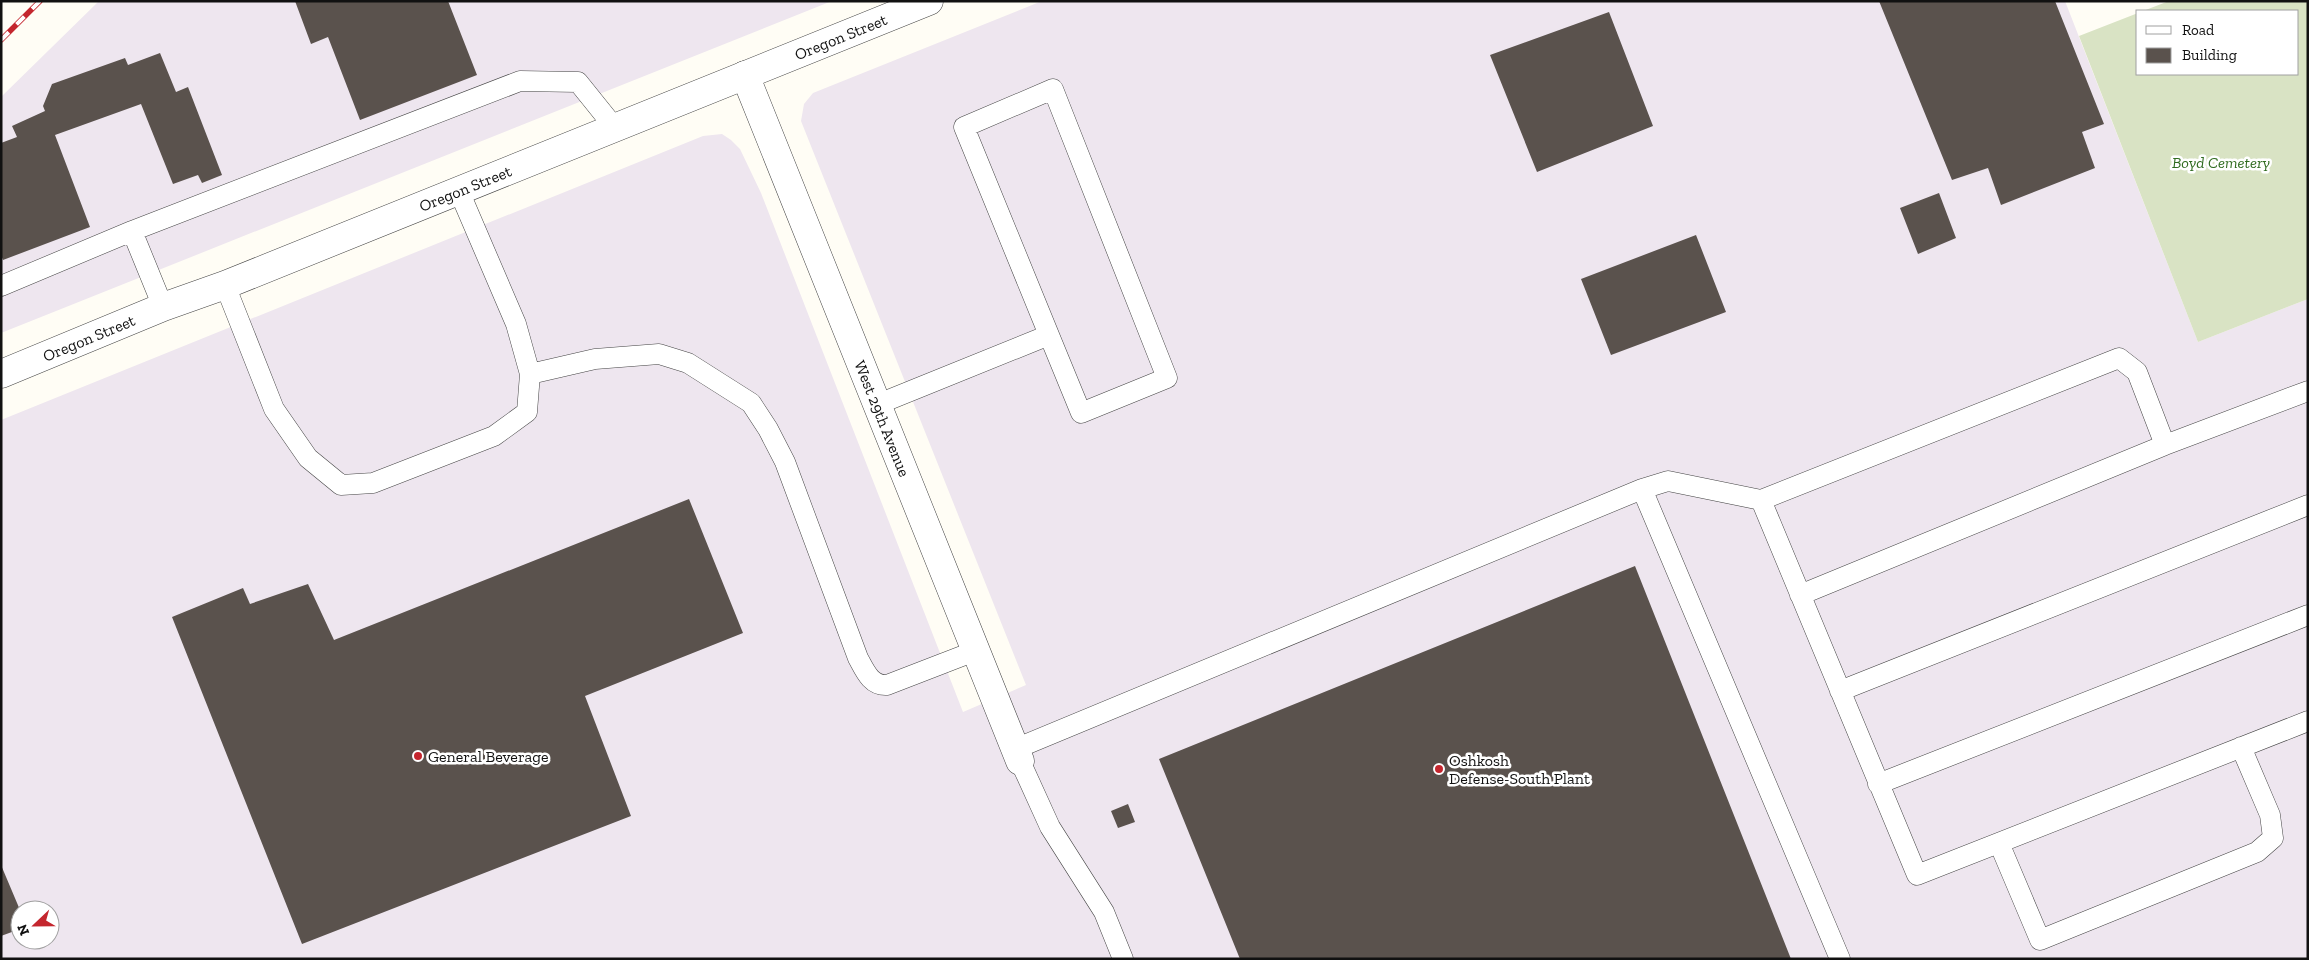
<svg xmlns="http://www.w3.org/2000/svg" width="2309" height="960" viewBox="0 0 2309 960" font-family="'Zilla Slab',serif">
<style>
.industrial{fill:#eee6ef;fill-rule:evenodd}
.cemetery{fill:#d9e3c4}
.building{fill:#5a524d}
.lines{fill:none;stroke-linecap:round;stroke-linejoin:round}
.service-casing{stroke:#444;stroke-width:21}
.minor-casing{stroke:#444;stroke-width:29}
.tertiary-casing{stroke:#444;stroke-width:29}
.service{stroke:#fff;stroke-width:20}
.minor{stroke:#fff;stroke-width:28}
.tertiary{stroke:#fff;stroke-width:28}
.rail-casing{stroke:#c4262e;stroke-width:5.5}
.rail{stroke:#fff;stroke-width:4;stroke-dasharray:11;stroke-linecap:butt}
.poi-dot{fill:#c4262e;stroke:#fff;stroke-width:2}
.labels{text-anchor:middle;stroke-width:5;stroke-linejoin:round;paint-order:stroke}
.street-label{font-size:16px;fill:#111;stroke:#fff}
.park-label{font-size:16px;font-style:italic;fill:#2f6b1f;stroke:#fff}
.poi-label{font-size:16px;fill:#111;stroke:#fff;text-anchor:start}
</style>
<rect width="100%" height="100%" fill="#fffdf5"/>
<path class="industrial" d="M99,1H832L1,333V97Z
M1042,1H2065L2198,342L2308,299V959H1V420L703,136L722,134L731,140L740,149L761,193L963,712L1026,685L801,121L804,104L813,93ZM20,910H50V940H20Z"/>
<path class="cemetery" d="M2169,1H2308V299L2198,342L2079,36L2138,13V74H2298V11H2143Z"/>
<path class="building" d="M295,1H448L477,75L360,120L328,37L311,44Z
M1879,1H2055L2104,124L2082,132L2095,168L2001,205L1988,168L1952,180Z
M1609,12L1653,126L1537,172L1490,55Z
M160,53L176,92L188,87L222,175L202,183L198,175L173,184L141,104L55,135L90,227L3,260L1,255V143L17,137L12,126L45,111L43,106L52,84L125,58L128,65Z
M1939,193L1956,238L1918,254L1900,208Z
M1696,235L1726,312L1611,355L1581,279Z
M689,499L743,633L585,696L631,816L302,944L172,617L243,588L250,604L308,584L334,640Z
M1635,566L1791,959H1240L1159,759Z
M1128,804L1135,822L1118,828L1111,811Z
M1,865L20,910V929L1,936Z"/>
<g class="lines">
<defs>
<path id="service" d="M132,231L163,307
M225,285L274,409L308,458L341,485L373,483L494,436L527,412L530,374L516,324L459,191
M1,286L132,231L520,81L578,82L615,128
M530,374L595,359L659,354L688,363L751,403L768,429L785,462L858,658C865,671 871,686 887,685L975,651
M2308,391L2165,445L2137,372L2119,358L1761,500L1917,875L2308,721
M876,405L1049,335L964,127L1053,89L1167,378L1081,413L1049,335
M1642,489L1840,959
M1800,595L2165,445
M1840,691L2308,505
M1015,749L1642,489L1668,481L1761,500
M1020,761L1050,827L1104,912L1123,959
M1878,784L2308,615
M1999,843L2040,940L2257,852L2273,838L2270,815L2241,747"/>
<g id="minor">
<path id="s1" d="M745,75L1020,761"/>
</g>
<g id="tertiary">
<path id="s2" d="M1,374L163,307L225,285L929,1"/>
</g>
</defs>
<use href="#service" class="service-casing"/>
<use href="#minor" class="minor-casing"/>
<use href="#tertiary" class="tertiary-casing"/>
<use href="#service" class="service"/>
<use href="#minor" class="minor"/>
<use href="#tertiary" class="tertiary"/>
<defs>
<path id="rail" d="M1,40L40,1"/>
</defs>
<use href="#rail" class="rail-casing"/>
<use href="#rail" class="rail"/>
</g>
<g class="poi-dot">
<circle cx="418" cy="756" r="5"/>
<circle cx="1439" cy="769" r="5"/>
</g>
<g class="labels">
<g class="street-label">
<text dy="6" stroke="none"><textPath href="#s2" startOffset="905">Oregon Street</textPath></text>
<text dy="6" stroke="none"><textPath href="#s2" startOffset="500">Oregon Street</textPath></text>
<text dy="6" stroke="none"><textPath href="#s2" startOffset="95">Oregon Street</textPath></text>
<text dy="6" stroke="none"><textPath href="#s1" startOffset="370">West 29th Avenue</textPath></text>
</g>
<g class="park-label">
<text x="2221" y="168">Boyd Cemetery</text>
</g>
<g class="poi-label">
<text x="428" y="762">General Beverage</text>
<text x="1449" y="766">Oshkosh<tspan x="1449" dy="18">Defense-South Plant</tspan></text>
</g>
</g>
<rect width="2309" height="960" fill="none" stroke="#111111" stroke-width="5"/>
<rect x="2136" y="10" width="162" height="65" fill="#ffffff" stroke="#a0a0a0"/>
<rect x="2146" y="26" width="25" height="8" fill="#ffffff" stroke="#a0a0a0"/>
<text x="2182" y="35" font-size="15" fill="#111111">Road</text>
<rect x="2146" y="48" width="25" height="15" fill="#5a524d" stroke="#a0a0a0"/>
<text x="2182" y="60" font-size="15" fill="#111111">Building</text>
<g transform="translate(35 925) rotate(248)"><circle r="24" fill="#ffffff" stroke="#a0a0a0"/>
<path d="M0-4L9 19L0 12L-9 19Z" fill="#c4262e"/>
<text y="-8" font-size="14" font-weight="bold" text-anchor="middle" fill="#111111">N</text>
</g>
</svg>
